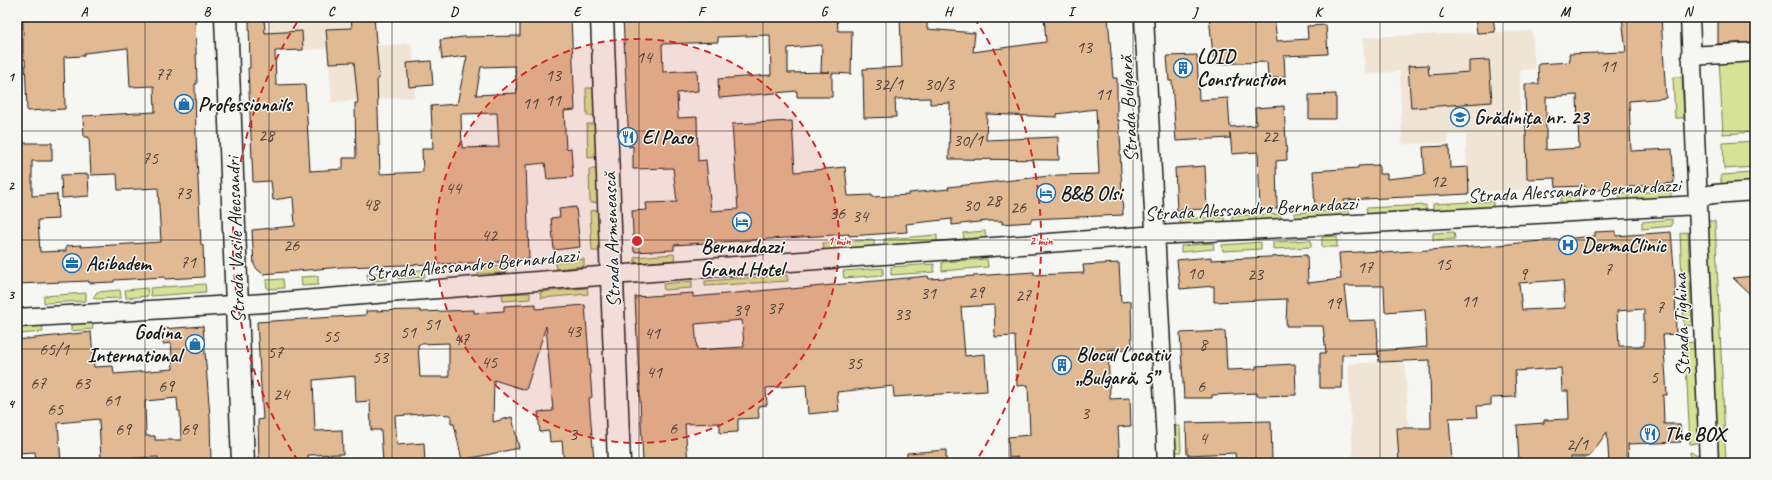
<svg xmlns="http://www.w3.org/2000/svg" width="1772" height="480" viewBox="0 0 1772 480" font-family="Caveat,sans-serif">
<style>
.built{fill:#f0e4d5}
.green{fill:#d6e295;stroke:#797f58}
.building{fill:#e1b992;stroke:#1c1c1c;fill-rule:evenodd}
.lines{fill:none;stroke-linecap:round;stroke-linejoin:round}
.minor-casing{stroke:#1c1c1c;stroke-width:21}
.major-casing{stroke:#1c1c1c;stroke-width:25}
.minor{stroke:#f6f6f2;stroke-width:18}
.major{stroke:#f6f6f2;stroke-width:22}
.grid{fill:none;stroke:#1c1c1c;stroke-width:1;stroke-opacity:0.55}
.ring{fill:none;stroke:#d62828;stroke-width:2;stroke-dasharray:7 5}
.labels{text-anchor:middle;stroke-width:3;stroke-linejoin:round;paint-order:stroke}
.number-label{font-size:18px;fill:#4d433a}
.poi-label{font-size:20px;font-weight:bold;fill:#1c1c1c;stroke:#f6f6f2;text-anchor:start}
.street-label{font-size:20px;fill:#1c1c1c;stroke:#f6f6f2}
.centre{fill:#d62828;stroke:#f6f6f2;stroke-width:2}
.ring-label{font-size:12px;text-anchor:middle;font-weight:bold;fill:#d62828;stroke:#f6f6f2;stroke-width:3;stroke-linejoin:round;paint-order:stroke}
.neatline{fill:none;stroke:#1c1c1c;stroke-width:1.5}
.grid-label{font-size:13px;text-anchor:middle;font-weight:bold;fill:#1c1c1c}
</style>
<rect width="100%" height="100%" fill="#f6f6f2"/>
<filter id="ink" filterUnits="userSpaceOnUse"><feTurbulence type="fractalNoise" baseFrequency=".025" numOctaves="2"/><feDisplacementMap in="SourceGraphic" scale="8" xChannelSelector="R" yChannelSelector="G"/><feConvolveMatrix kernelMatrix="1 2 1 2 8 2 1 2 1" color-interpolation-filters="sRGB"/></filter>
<g filter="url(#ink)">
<path class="built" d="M249,17H374L376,46L412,43L415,97L332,102L328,49L250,52Z
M1532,31L1535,69L1520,70V109L1518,110V125H1527L1531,189L1467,192L1466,135H1448V143L1402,144L1400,71L1365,74L1363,37Z
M1397,361V363H1405L1410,463H1353L1348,364Z"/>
<path class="green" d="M1755,57V132L1723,134L1719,58Z
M1673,77H1682L1684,118H1675Z
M586,88H595L597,115L587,116Z
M587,124H597L598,157L588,158Z
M1755,141V167L1724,169L1723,143Z
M589,169H599L600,202L590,203Z
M1755,173V184L1721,186V175Z
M1671,191V198L1620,200L1619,193Z
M1579,196V203L1561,204V197Z
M1493,201V208L1433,211V204Z
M1426,205V212L1367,215L1366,208Z
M600,210L603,251H592L590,211Z
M1349,210V217L1295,219V213Z
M1280,214L1281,221L1232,223V216Z
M1224,217L1225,224L1180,226V219Z
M1672,219V226L1642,229V222Z
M1706,221H1715L1726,463H1717Z
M985,231L986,239L964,241L963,233Z
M1454,232L1455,239L1433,240V233Z
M1688,232L1692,325L1684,326L1680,233Z
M937,235V243L884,247V239Z
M1337,236V247H1322V237Z
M874,240V248L824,250L823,243Z
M1311,240V247L1273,249V242Z
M1261,242V249L1223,251L1222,245Z
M1213,243L1214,249L1181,252V246Z
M674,254L675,260L635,263V257Z
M584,259V266L556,269L555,262Z
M987,259L988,267L942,271V262Z
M934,264V272L891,275V267Z
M506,266V273L478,274L479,267Z
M883,268V275L844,278L843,271Z
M424,270L425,277L398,279L397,271Z
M386,272L387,280L368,281L367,274Z
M787,275L788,281L705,286V281Z
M318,276V285L302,286L301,277Z
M283,279L284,288L267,289L266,280Z
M692,281V288L664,290L663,284Z
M205,284L206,292L151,296L150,288Z
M147,288L148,296L126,298L125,290Z
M587,288L588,294L541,298L540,292Z
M120,290L121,298L96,299L93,298L97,292Z
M86,293V301L44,303V296Z
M530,293V299L503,301L502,294Z
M92,321L93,329L71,331V322Z
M42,325L43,332L19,334V327Z
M1694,342L1699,440L1696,443L1690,444L1685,343Z
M1171,426H1180L1181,452H1171Z
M1690,452L1698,455L1700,463H1691Z"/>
<path class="building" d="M23,17H195L197,84H195L196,136L201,245H203L204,277L165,279V277L114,280V282L89,283V281L17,284V166L21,143H52V161H32V196L57,194L58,219L38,220L40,252L66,251V246L81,245V247L161,242L158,188L118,190L117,174L91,175L89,137H84L83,116L155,112L154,86L130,87L128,48L84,53V56L64,57L65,109L27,111L25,59H23Z
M351,17H374L379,79H377L380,174L423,172L422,149H433L431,106L457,104L467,56L442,59L440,40L463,37L520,36V17H571L575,110L564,111L566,149L571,148L573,177L547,179L545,163L526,165L529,259L500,260V262L341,267L263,274L257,269L254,265L252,230L295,226L293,197L273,200L271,181L253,182L248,68H250L249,19H264L265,33L302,31L303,50L275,51L276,85L305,84L310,171L343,169V158H356L355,103H358L354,62L329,63L326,29L352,28ZM515,66L517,93L476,95L481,67ZM497,113L499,147L462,148L461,114Z
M623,17H661V22L721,21V19L742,18V17H837L838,31H852L851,74L832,73V97H797V91L719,98L718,79L771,75L770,35L718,37V42L662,44L663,72L697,70L698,91L677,93L678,118L697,117L698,161L706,160L711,211L738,209L732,124L792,121L795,172L845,167L848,196L872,195V197L909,195V193L949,189L948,187L1059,175L1099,174L1096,109L1057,114V117L987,114L986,140L1058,137L1059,160L949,159L950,103L930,104V98L895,99L896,117L864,118L863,69L902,67L900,17H927V29L975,33L973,52L1046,42L1044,17H1108L1113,78H1117V120H1119L1121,151H1120L1123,215L1031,219V222L1002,224V221H988L952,225V219L906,224L907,232L849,236V234L674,245V250L634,252L632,211L647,210L646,203L677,202L673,168L633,169V146L629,147ZM822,45L821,72H830L788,73V48Z
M1209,17H1274L1277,41L1308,39L1307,26L1326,25L1328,54L1284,56L1285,77L1268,78L1267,62L1214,64Z
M1475,17H1493L1495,32L1477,33Z
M1622,17H1661L1666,98L1629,101L1631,151L1672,149L1674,183L1586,191L1585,186L1556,187L1555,178L1527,179L1525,84H1539L1538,64L1570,62L1569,54L1626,52ZM1577,95L1579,148L1546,150V97Z
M1718,17H1755V42L1718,44Z
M1197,55L1199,100L1228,98L1230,127L1256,125L1255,108L1284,106L1287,160L1276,161L1277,209L1260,210L1258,152L1232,154L1230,133V138L1176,141L1172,81H1169L1167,56Z
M1489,60L1492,102L1411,108L1408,66L1428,65L1429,75L1469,72V61Z
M431,61L433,85L409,87L407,63Z
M1336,94V119H1309V95Z
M1449,146L1450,168L1468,167L1469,194L1344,200V205L1315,207L1313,171L1358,168V166L1379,165V174H1387V179L1425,175L1423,147Z
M1205,166L1207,209L1177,210L1175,168Z
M88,174L89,196L62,198L61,175Z
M576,207L580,247L554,250L551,218L560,217L559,209Z
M1616,231V236L1671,232L1675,279L1676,334L1663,335L1667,395H1663L1664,424H1680L1681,442L1628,444L1629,463H1609L1607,432L1589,457H1571L1572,463H1519L1517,425L1544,423V420L1569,419L1568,391H1562L1561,368L1515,371L1516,397L1491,398V405L1477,406L1478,417L1449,418L1452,463H1399L1397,428H1431L1430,360L1379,362L1378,351L1427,347L1425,309L1385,312L1384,286H1344L1348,321L1377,320L1378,354L1342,355V388H1320V353H1326L1323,326H1286L1287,299L1214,302V286L1180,289L1177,260L1211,257V260L1307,255L1308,283L1341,279L1339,253L1382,251L1383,253L1488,246L1595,236V232ZM1563,280L1565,308L1522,310L1519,283ZM1644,309V346H1619L1617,311Z
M1119,263L1121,302L1131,301L1132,349L1108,350L1110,399L1130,398L1131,426L1118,427L1120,463H1018V457L1009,458L1008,437L1030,435L1028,385L1017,386L1015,336L995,337L994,305L961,307L965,356L985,354L987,391L894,397L893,386L837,392L839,411L808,414L806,385L766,388L767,405L758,406L759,418L738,419V432L720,433V423L685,424L688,463H643L635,297L693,293V297L791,288V289L928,276L929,279L1034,272V275L1084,273L1083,265ZM742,320L744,347L697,350L695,324Z
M1755,276V299L1733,278Z
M536,304V309L585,305L592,397L589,398L594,461L564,463L562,441L550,442L549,431L540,432L538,412L553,411L546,326L526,390L494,380L493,422L512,417L519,448L462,460L454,424H451V415L435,414V413L395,416L397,445L424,443L425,463H383L381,430H371L370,401L356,402L355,376L313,380L315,431L342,430L343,454L308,455V463H259L258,420L263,419L257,322L366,315V311L420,310V312L474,310V313L504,311V306ZM449,343V377H420L418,345L420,344Z
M203,326L210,417L211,463H158V457L101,460L99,419L58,423L61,463H36L35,452L17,453V340L91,332L94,367L113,366L114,374L173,369L171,343L163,344L162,329ZM177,398L178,411H180L181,440H155V436H146L145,401Z
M1225,331L1227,370L1256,369V366L1295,364L1296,395L1257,396V393L1212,395V398H1184L1180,333Z
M1271,421L1272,462L1236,463L1235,453L1187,455L1186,423Z
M946,450V463H907V453Z"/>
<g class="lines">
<defs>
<path id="minor" d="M1144,17L1167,463
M1690,17L1709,463
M1691,56L1755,52
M1698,197L1714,194L1755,191
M17,318L265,303L612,275L1157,235L1698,205"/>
<path id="major" d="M226,17L243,463
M602,17L619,463"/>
</defs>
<use href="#minor" class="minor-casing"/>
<use href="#major" class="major-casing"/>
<use href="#minor" class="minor"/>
<use href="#major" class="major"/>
</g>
</g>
<path class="grid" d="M145,17V463M269,17V463M392,17V463M516,17V463M639,17V463M763,17V463M886,17V463M1009,17V463M1133,17V463M1256,17V463M1380,17V463M1503,17V463M1627,17V463M17,131H1755M17,240H1755M17,349H1755"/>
<circle cx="637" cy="241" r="202" fill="#d62828" fill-opacity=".12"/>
<g class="ring">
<circle cx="637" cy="241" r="202"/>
<path d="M298 461A404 404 0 0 1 300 18M974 18A404 404 0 0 1 976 461"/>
</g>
<defs>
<symbol id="building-ring" viewBox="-11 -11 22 22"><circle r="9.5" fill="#f6f6f2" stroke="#1f6fb2" stroke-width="1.5"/><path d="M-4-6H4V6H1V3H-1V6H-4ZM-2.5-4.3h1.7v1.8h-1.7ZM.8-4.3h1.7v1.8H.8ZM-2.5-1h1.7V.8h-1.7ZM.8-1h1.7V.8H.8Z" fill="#1f6fb2"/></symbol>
<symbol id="shop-ring" viewBox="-11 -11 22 22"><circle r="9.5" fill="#f6f6f2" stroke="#1f6fb2" stroke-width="1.5"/><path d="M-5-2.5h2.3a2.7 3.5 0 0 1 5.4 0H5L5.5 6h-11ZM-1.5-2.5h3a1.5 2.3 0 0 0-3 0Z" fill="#1f6fb2"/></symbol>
<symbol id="school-ring" viewBox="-11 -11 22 22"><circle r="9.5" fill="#f6f6f2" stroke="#1f6fb2" stroke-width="1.5"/><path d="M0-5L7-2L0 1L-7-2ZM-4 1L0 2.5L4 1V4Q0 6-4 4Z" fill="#1f6fb2"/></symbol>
<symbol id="restaurant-ring" viewBox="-11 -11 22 22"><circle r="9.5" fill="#f6f6f2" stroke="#1f6fb2" stroke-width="1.5"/><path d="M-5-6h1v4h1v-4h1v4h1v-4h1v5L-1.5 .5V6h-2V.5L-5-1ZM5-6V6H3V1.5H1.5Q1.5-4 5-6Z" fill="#1f6fb2"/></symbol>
<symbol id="hotel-ring" viewBox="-11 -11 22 22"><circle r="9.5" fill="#f6f6f2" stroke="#1f6fb2" stroke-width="1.5"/><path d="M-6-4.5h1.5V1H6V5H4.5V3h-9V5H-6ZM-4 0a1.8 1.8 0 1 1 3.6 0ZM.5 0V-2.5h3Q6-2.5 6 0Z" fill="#1f6fb2"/></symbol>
<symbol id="hospital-ring" viewBox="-11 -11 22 22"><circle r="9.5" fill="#f6f6f2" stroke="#1f6fb2" stroke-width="1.5"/><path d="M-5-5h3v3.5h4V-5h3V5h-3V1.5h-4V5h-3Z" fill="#1f6fb2"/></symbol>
<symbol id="office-ring" viewBox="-11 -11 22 22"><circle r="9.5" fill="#f6f6f2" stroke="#1f6fb2" stroke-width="1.5"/><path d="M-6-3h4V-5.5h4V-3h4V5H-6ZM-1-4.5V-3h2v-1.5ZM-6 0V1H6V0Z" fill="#1f6fb2"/></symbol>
</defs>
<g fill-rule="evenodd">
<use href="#building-ring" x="1172" y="57" width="22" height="22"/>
<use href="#shop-ring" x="173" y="93" width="22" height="22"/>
<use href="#school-ring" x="1449" y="106" width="22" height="22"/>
<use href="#restaurant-ring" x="617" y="126" width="22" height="22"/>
<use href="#hotel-ring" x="1035" y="182" width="22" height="22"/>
<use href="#hotel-ring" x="731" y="211" width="22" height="22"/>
<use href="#hospital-ring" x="1557" y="234" width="22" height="22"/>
<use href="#office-ring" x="61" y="252" width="22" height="22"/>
<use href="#shop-ring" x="184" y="333" width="22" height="22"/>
<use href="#building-ring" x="1051" y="354" width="22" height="22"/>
<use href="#restaurant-ring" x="1639" y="423" width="22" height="22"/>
</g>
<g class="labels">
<g class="number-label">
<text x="1084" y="53">13</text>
<text x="644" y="63">14</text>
<text x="1608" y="72">11</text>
<text x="163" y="80">77</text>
<text x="553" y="81">13</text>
<text x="888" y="90">32/1</text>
<text x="939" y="90">30/3</text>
<text x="1103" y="100">11</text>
<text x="553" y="106">11</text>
<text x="530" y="109">11</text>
<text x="266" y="141">28</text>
<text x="1270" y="142">22</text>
<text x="968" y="146">30/1</text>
<text x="150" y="164">75</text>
<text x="1438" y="187">12</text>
<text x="453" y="194">44</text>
<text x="183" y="199">73</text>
<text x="993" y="206">28</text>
<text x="371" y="210">48</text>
<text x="971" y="211">30</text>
<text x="1018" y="213">26</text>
<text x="837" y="219">36</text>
<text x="860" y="222">34</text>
<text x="489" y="241">42</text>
<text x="291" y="251">26</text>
<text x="188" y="268">71</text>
<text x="1443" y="270">15</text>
<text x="1365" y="273">17</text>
<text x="1608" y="275">7</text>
<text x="1195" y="279">10</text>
<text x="1255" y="280">23</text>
<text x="1523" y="280">9</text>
<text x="976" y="298">29</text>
<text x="928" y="299">31</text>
<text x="1023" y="301">27</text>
<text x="1469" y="307">11</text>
<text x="1333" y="309">19</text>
<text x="1660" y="313">7</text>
<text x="775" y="314">37</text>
<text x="741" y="316">39</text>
<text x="902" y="320">33</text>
<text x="432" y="330">51</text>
<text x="573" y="337">43</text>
<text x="408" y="338">51</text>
<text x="652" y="339">41</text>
<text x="331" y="342">55</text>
<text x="461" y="345">47</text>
<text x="1203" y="350">8</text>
<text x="54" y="355">65/1</text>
<text x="275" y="358">57</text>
<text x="380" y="363">53</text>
<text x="489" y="368">45</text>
<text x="854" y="369">35</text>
<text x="654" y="378">41</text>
<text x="1654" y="383">5</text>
<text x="38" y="389">67</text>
<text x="82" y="389">63</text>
<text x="166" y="392">69</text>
<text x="1201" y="392">6</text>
<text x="281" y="400">24</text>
<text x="112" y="406">61</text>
<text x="55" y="415">65</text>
<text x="1085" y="419">3</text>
<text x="673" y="434">6</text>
<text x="123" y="435">69</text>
<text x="189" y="435">69</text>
<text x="573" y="440">3</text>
<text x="1203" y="444">4</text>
<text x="1577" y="450">2/1</text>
</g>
<g class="poi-label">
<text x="1197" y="63">LOID<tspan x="1197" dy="23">Construction</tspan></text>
<text x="198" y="111">Professionails</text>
<text x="1474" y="124">Grădinița nr. 23</text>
<text x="642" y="144">El Paso</text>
<text x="1060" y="200">B&amp;B Olsi</text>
<text x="1582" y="252">DermaClinic</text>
<text x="742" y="253" text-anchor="middle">Bernardazzi<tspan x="742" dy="23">Grand Hotel</tspan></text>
<text x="86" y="270">Acibadem</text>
<text x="181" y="339" text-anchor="end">Godina<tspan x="181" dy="23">International</tspan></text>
<text x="1076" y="361">Blocul Locativ<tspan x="1076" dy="23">„Bulgară, 5”</tspan></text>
<text x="1664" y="441">The BOX</text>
</g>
<g class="street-label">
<text transform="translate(1128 109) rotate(-93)" y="7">Strada Bulgară</text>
<text transform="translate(1574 190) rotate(-3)" y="7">Strada Alessandro Bernardazzi</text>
<text transform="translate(1251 208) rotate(-3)" y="7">Strada Alessandro Bernardazzi</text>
<text transform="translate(235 240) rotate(-92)" y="7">Strada Vasile Alecsandri</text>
<text transform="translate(611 240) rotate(-92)" y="7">Strada Armenească</text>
<text transform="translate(472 264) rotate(-5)" y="7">Strada Alessandro Bernardazzi</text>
<text transform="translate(1681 325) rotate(-92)" y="7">Strada Tighina</text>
</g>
</g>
<circle cx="637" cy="241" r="6" class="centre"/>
<g class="ring-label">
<text x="839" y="245">1 min</text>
<text x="1041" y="245">2 min</text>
</g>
<rect width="1772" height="480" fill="none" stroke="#f6f6f2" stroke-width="44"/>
<rect x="22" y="22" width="1728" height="436" class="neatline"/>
<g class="grid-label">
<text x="84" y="16">A</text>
<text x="207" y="16">B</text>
<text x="331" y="16">C</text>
<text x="454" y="16">D</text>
<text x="577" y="16">E</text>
<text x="701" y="16">F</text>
<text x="824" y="16">G</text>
<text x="948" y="16">H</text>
<text x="1071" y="16">I</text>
<text x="1195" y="16">J</text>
<text x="1318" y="16">K</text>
<text x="1441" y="16">L</text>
<text x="1565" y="16">M</text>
<text x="1688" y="16">N</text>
<text x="11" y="81">1</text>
<text x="11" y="190">2</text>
<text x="11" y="299">3</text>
<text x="11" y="408">4</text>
</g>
</svg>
